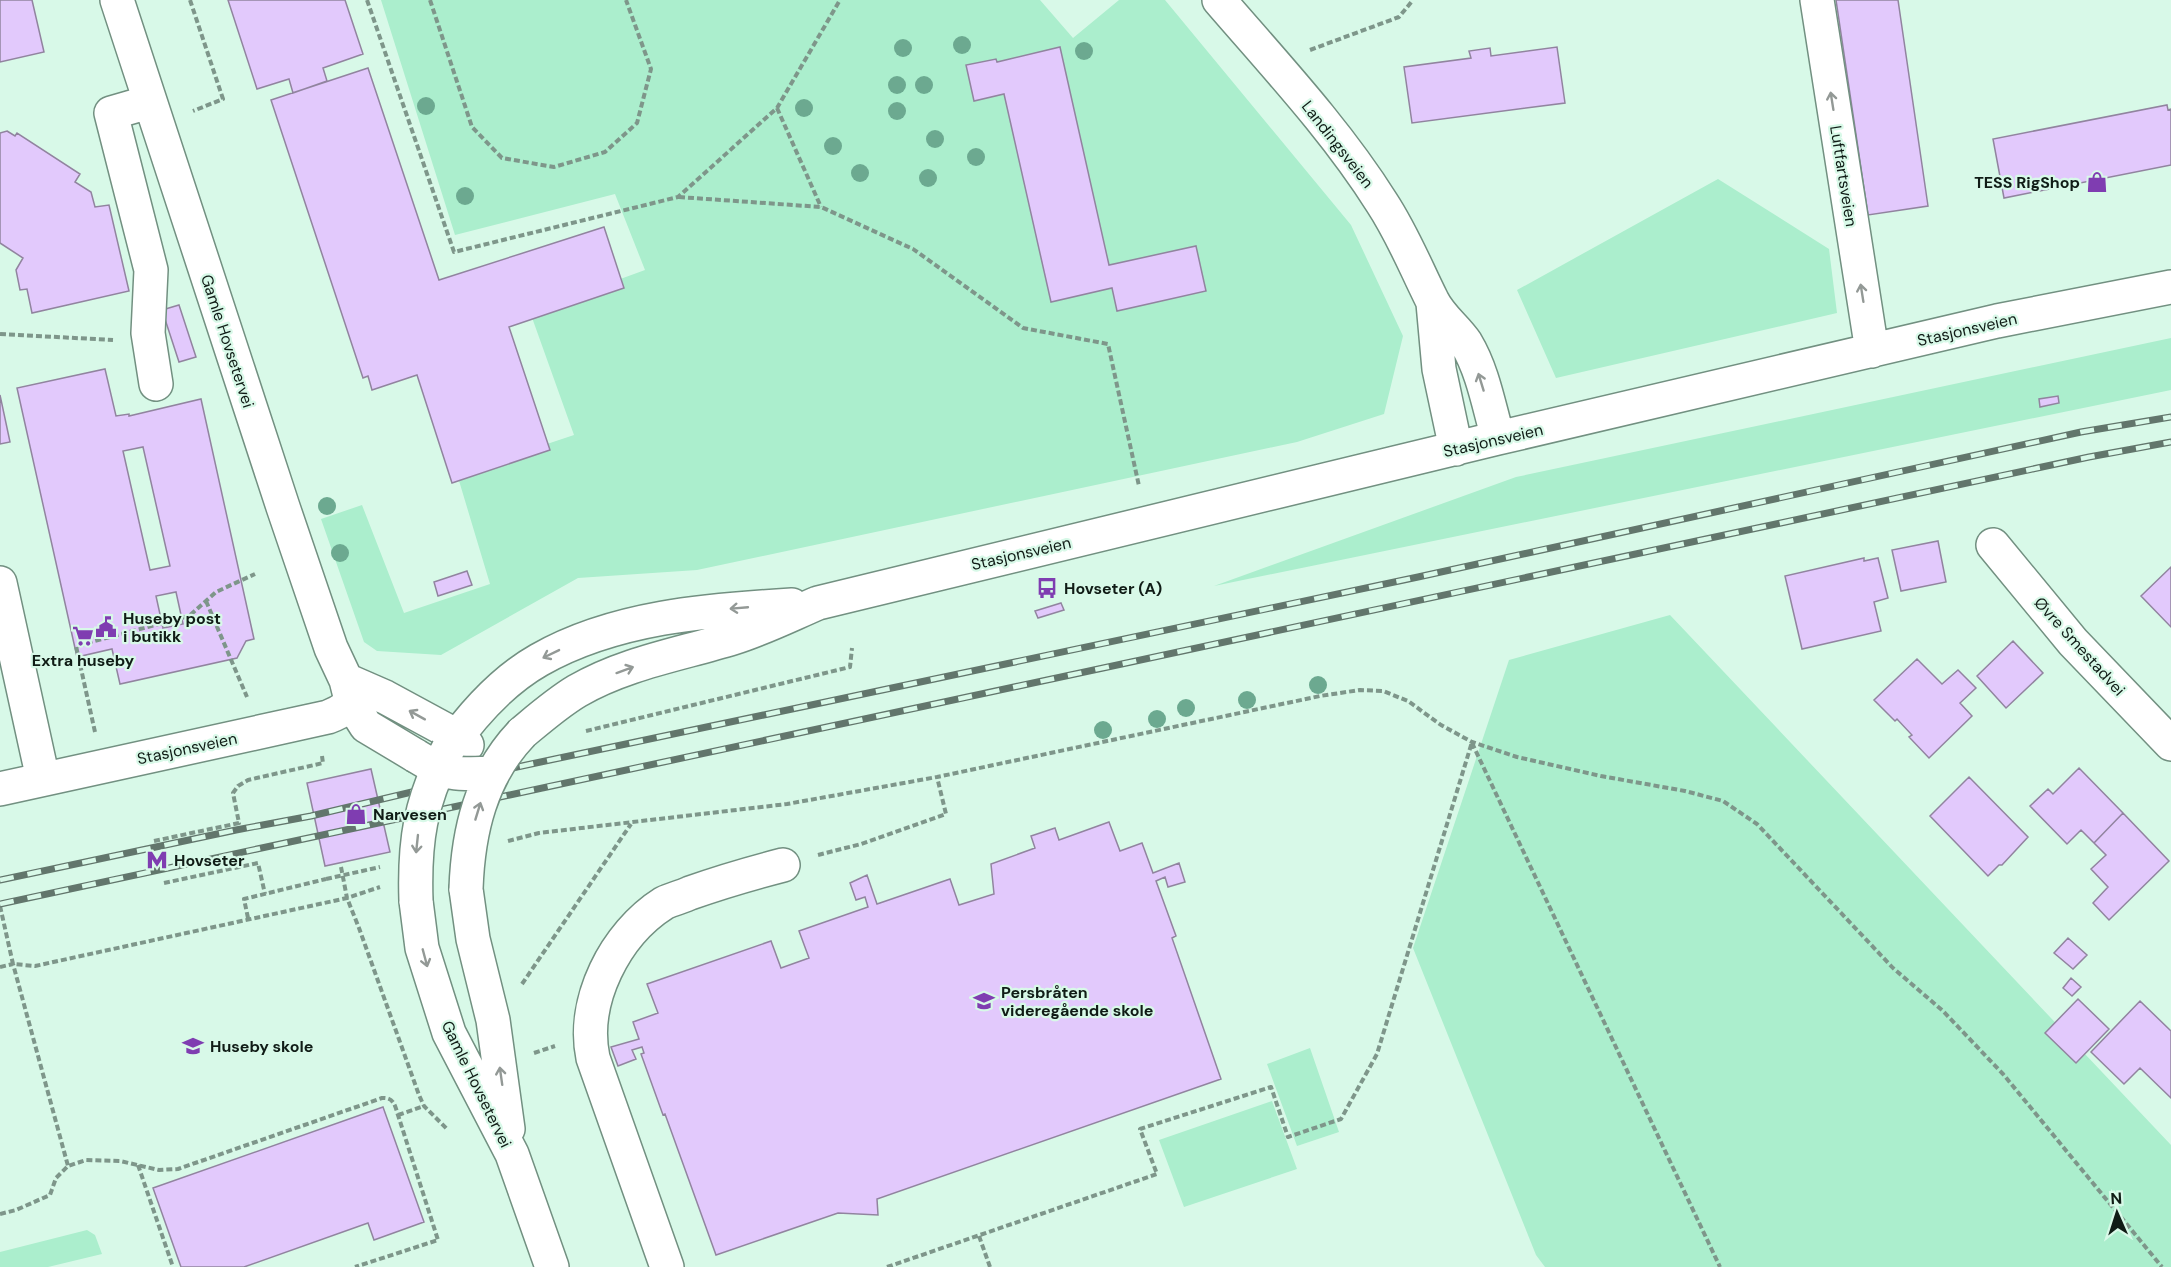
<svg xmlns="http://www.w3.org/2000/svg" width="2171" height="1267" viewBox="0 0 2171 1267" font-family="'DM Sans',sans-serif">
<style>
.green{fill:#abeecd}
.building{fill:#e2c9fc;stroke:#91849f;stroke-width:1.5;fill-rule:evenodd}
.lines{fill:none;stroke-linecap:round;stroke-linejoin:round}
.minor-casing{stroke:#729081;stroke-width:36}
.path{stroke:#7e968a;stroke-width:4;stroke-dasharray:6 3;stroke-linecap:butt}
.minor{stroke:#fff;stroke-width:33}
.rail-casing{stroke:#62766c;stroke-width:7}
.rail{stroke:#d8f9e8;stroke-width:4.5;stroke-dasharray:14;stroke-linecap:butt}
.minor-bridge-casing{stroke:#729081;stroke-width:36;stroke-linecap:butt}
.path-bridge{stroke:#7e968a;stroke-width:4;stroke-dasharray:6 3;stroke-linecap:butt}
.minor-bridge{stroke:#fff;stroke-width:33}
.tree{fill:#6ca990}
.oneway{stroke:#939996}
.labels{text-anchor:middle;stroke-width:4.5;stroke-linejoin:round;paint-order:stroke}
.street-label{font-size:16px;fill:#101c16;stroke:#d8f9e8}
.poi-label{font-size:16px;font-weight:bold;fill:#101c16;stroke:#d8f9e8;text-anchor:start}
</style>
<rect width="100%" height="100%" fill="#d8f9e8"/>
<path class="green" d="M381,0H1040L1073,38L1119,0H1165L1351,225L1403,336L1384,414L1297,442L697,570L578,578L441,655L377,651L364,642L321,519L362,505L404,613L490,584L457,474L574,435L530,312L645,270L615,194L455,235Z
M1718,179L1829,249L1837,313L1556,378L1517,290Z
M2171,338V390L1214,586L1516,477Z
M1670,615L2171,1145V1267H1545L1536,1255L1413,948L1509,660Z
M1310,1048L1339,1132L1297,1146L1267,1064Z
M1272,1101L1297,1169L1184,1207L1159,1140Z
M87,1230L95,1235L102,1254L48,1267H0V1252Z"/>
<path class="building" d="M0,0H32L44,52L0,62Z
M228,0H345L363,54L323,68L327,81L293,93L289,79L257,89Z
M1836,0H1898L1928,206L1868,215Z
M1060,47L1109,265L1196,246L1206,291L1117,311L1112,288L1051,302L1004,94L974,101L966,65L996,59L997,62Z
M1557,47L1565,103L1412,123L1404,67L1471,58L1469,51L1490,48L1491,56Z
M368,68L439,280L604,227L624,288L509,327L550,450L452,483L417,375L372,390L368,376L363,378L271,100Z
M2167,105L2168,110L2171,109V165L2004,198L1993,139Z
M7,131L15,136L17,133L80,174L75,182L91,192L95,207L109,205L129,291L32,313L27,289L20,290L16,270L23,258L0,243V133Z
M179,305L196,357L179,362L162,310Z
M105,369L116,416L129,414V416L201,399L254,639L246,641L237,658L120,684L112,649L77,657L17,388ZM143,447L170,566L150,570L123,451ZM176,592L183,624L163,628L156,596Z
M0,395L10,442L0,444Z
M2058,396L2059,403L2040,407L2039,399Z
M1938,541L1946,582L1901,591L1892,550Z
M1864,558V561L1878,558L1888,598L1874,602L1881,631L1802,649L1785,576Z
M2171,567V627L2141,596Z
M467,571L472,585L438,596L434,582Z
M1061,603L1064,610L1038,618L1035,611Z
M2013,641L2043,673L2006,708L1977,676Z
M1917,659L1942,684L1958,670L1976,688L1960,703L1972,716L1929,758L1909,737L1912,735L1897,719L1895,721L1874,700Z
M2079,768L2123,813L2094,843L2081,830L2067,844L2030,806L2048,789L2053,794Z
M371,769L390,852L325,866L307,783Z
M1969,777L2028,837L2002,865H1999L1988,876L1930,816Z
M2123,813L2169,861L2109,920L2093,903L2108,887L2091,869L2106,855L2094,843Z
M1109,822L1120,851L1142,843L1153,873L1179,863L1185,882L1168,887L1165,877L1156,881L1176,936L1172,938L1221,1079L877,1199L878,1215L838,1213L716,1255L665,1114L663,1115L641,1054L644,1053L642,1047L632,1050L636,1059L618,1066L611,1047L639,1039L633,1022L658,1013L647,984L771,941L781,968L809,958L799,931L868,907L865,897L856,900L850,883L867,875L877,904L950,879L959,905L994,894L991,864L1035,848L1031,836L1055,828L1059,840Z
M2068,938L2087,955L2073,969L2054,953Z
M2071,978L2081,987L2072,996L2063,988Z
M2078,999L2109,1029L2076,1063L2045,1033Z
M2140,1001L2171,1031V1098L2140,1068L2124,1084L2091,1052Z
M383,1107L424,1222L374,1240L368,1223L244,1267H181L153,1188Z"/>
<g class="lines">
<defs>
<path id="minor" d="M117,0L283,507L331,648L346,680L352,704L366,726L416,756
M1219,0C1275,65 1336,130 1382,203C1403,235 1415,266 1432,300C1440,317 1456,328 1466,343C1483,371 1489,407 1498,438
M1817,0L1872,351
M149,102L111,113L151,270L148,333L156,384
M1433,303L1439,369L1456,449
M1993,545L2073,642L2171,744
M0,583L43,779
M346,680L385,697L457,736L467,745
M522,733C540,718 557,703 577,691C625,663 681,654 733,638C762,629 790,615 818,603L1498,438L1997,321L2171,287
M448,749C472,715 502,681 539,660C614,617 708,610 792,605
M0,789L328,717C344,711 353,703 364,689
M466,889L473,939L493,1020L508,1129
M416,901L422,948L449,1033L512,1154L552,1267
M667,1267L593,1058C581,1001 615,934 664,903C672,899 682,897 690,893C721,882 752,873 783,865"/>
</defs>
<use href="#minor" class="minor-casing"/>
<path class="path" d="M190,0L223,99L193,111
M367,0L454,252L678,197L777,108L840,0
M430,0L472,127L502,158L554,167L605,152L637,123L651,69L626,0
M1310,50L1399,17L1413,0
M777,108L821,207
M679,197L821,207L913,249L1023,328L1108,344L1139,486
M0,334L113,340
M206,601L247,697
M586,731L850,667L852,648
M95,732L76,646L189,616L216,592L255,574
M1472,743L1720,1267
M154,841L239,823L233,793L238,786L248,780L323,763L322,756
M508,841L539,833L787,804L937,777L1320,696L1360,690L1383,691L1408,701L1441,725L1472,742L1517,757L1601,776L1685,791L1723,801L1757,824L1893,968L1943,1011L2003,1074L2162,1267
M818,855L861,844L946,814L937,777
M341,867L347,898L380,887
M164,883L258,863L265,894
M0,906L13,964L35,966L347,898L359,928L419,1095L424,1106L448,1130
M248,918L244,899L326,879
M0,967L13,964L68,1166
M522,984L631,824
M534,1053L555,1046
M398,1115L424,1106
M138,1165L173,1267
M0,1214L16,1210L50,1195L56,1178L68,1166L86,1160L120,1161L159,1170L178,1169L382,1098C394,1097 395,1106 398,1115L438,1240L355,1267
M979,1236L990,1267
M887,1267L1157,1174L1140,1129L1271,1087L1288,1137L1341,1119L1377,1054L1472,742"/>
<use href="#minor" class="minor"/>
<defs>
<path id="rail" d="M0,880L236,830L311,816L517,767L1418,577L2081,432L2171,417
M0,904L2089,457L2171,442"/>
</defs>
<use href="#rail" class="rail-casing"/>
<use href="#rail" class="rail"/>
<defs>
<path id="minor-bridge" d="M416,756C446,775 457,775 492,773
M466,889C468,831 481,776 522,733
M416,901C414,842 420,801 448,749"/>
</defs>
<use href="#minor-bridge" class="minor-bridge-casing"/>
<path class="path-bridge" d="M326,879L380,867"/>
<use href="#minor-bridge" class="minor-bridge"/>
</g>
<g class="tree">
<circle cx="962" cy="45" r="9"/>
<circle cx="903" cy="48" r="9"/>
<circle cx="1084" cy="51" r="9"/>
<circle cx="897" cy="85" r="9"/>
<circle cx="924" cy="85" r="9"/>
<circle cx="426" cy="106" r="9"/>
<circle cx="804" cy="108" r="9"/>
<circle cx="897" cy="111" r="9"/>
<circle cx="935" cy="139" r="9"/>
<circle cx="833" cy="146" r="9"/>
<circle cx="976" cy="157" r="9"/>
<circle cx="860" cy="173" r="9"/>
<circle cx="928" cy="178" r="9"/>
<circle cx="465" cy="196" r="9"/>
<circle cx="327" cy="506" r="9"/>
<circle cx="340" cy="553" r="9"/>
<circle cx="1318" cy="685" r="9"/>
<circle cx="1247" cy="700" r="9"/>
<circle cx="1186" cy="708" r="9"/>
<circle cx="1157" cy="719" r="9"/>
<circle cx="1103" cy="730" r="9"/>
</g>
<defs><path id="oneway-shaft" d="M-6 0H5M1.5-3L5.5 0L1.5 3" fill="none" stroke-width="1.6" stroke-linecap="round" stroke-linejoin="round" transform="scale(1.5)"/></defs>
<g class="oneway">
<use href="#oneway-shaft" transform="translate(1832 101) rotate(-99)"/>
<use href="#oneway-shaft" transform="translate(1862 293) rotate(-99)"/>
<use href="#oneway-shaft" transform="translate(1481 382) rotate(-107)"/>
<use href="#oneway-shaft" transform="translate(739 608) rotate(175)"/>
<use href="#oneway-shaft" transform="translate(551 654) rotate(154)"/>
<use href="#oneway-shaft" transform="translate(625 670) rotate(-20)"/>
<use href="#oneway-shaft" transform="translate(417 715) rotate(-151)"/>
<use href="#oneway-shaft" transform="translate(478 811) rotate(-73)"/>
<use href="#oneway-shaft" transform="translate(417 844) rotate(96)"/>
<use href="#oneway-shaft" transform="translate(425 958) rotate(75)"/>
<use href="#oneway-shaft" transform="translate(501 1076) rotate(-98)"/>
</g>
<defs>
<symbol id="shop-bare" viewBox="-9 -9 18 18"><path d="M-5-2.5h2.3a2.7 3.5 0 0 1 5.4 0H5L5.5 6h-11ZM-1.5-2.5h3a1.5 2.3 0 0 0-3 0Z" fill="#7f3db1" stroke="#d8f9e8" stroke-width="2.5" paint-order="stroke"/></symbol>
<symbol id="bus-bare" viewBox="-9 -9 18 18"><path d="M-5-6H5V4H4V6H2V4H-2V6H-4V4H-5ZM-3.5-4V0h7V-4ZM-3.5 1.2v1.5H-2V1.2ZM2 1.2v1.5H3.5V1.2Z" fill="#7f3db1" stroke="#d8f9e8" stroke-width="2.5" paint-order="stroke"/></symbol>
<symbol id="civic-bare" viewBox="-9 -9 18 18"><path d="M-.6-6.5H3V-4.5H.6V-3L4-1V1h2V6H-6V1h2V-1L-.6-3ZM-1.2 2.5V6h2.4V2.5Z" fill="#7f3db1" stroke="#d8f9e8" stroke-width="2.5" paint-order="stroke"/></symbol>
<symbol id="supermarket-bare" viewBox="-9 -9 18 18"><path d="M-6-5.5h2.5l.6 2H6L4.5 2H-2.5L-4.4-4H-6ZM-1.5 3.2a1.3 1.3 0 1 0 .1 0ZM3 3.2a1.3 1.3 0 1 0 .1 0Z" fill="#7f3db1" stroke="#d8f9e8" stroke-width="2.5" paint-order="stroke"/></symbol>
<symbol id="metro-bare" viewBox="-9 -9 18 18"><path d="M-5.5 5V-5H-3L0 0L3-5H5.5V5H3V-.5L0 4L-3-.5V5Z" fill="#7f3db1" stroke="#d8f9e8" stroke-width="2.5" paint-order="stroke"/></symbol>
<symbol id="school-bare" viewBox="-9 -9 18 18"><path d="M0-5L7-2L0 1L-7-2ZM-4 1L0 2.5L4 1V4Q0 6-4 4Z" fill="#7f3db1" stroke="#d8f9e8" stroke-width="2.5" paint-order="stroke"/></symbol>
</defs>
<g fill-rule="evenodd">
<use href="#shop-bare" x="2082" y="167" width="30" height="30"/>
<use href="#bus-bare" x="1032" y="573" width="30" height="30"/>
<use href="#civic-bare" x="91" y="612" width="30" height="30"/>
<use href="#supermarket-bare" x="68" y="621" width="30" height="30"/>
<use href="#shop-bare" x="341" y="799" width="30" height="30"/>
<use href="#metro-bare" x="142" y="845" width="30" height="30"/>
<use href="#school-bare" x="969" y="986" width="30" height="30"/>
<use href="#school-bare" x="178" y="1031" width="30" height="30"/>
</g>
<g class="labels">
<g class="street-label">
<text transform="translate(1338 144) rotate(52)" y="6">Landingsveien</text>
<text transform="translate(1844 176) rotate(81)" y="6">Luftfartsveien</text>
<text transform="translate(1967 329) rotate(-13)" y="6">Stasjonsveien</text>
<text transform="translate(228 341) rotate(72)" y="6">Gamle Hovsetervei</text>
<text transform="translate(1493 440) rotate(-13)" y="6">Stasjonsveien</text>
<text transform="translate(1021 553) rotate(-13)" y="6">Stasjonsveien</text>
<text transform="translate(2080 646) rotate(48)" y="6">Øvre Smestadvei</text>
<text transform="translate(187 748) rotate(-12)" y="6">Stasjonsveien</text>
<text transform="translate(477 1084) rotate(64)" y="6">Gamle Hovsetervei</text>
</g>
<g class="poi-label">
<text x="2080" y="188" text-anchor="end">TESS RigShop</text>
<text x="1064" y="594">Hovseter (A)</text>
<text x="123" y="624">Huseby post<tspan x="123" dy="18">i butikk</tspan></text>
<text x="83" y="666" text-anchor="middle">Extra huseby</text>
<text x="373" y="820">Narvesen</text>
<text x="174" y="866">Hovseter</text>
<text x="1001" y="998">Persbråten<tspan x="1001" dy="18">videregående skole</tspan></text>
<text x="210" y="1052">Huseby skole</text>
</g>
</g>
<g transform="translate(2117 1213) rotate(357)" stroke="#d8f9e8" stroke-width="4.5" paint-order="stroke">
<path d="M0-4.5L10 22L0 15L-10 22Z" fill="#101c16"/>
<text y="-9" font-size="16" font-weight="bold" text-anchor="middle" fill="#101c16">N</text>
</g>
</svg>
